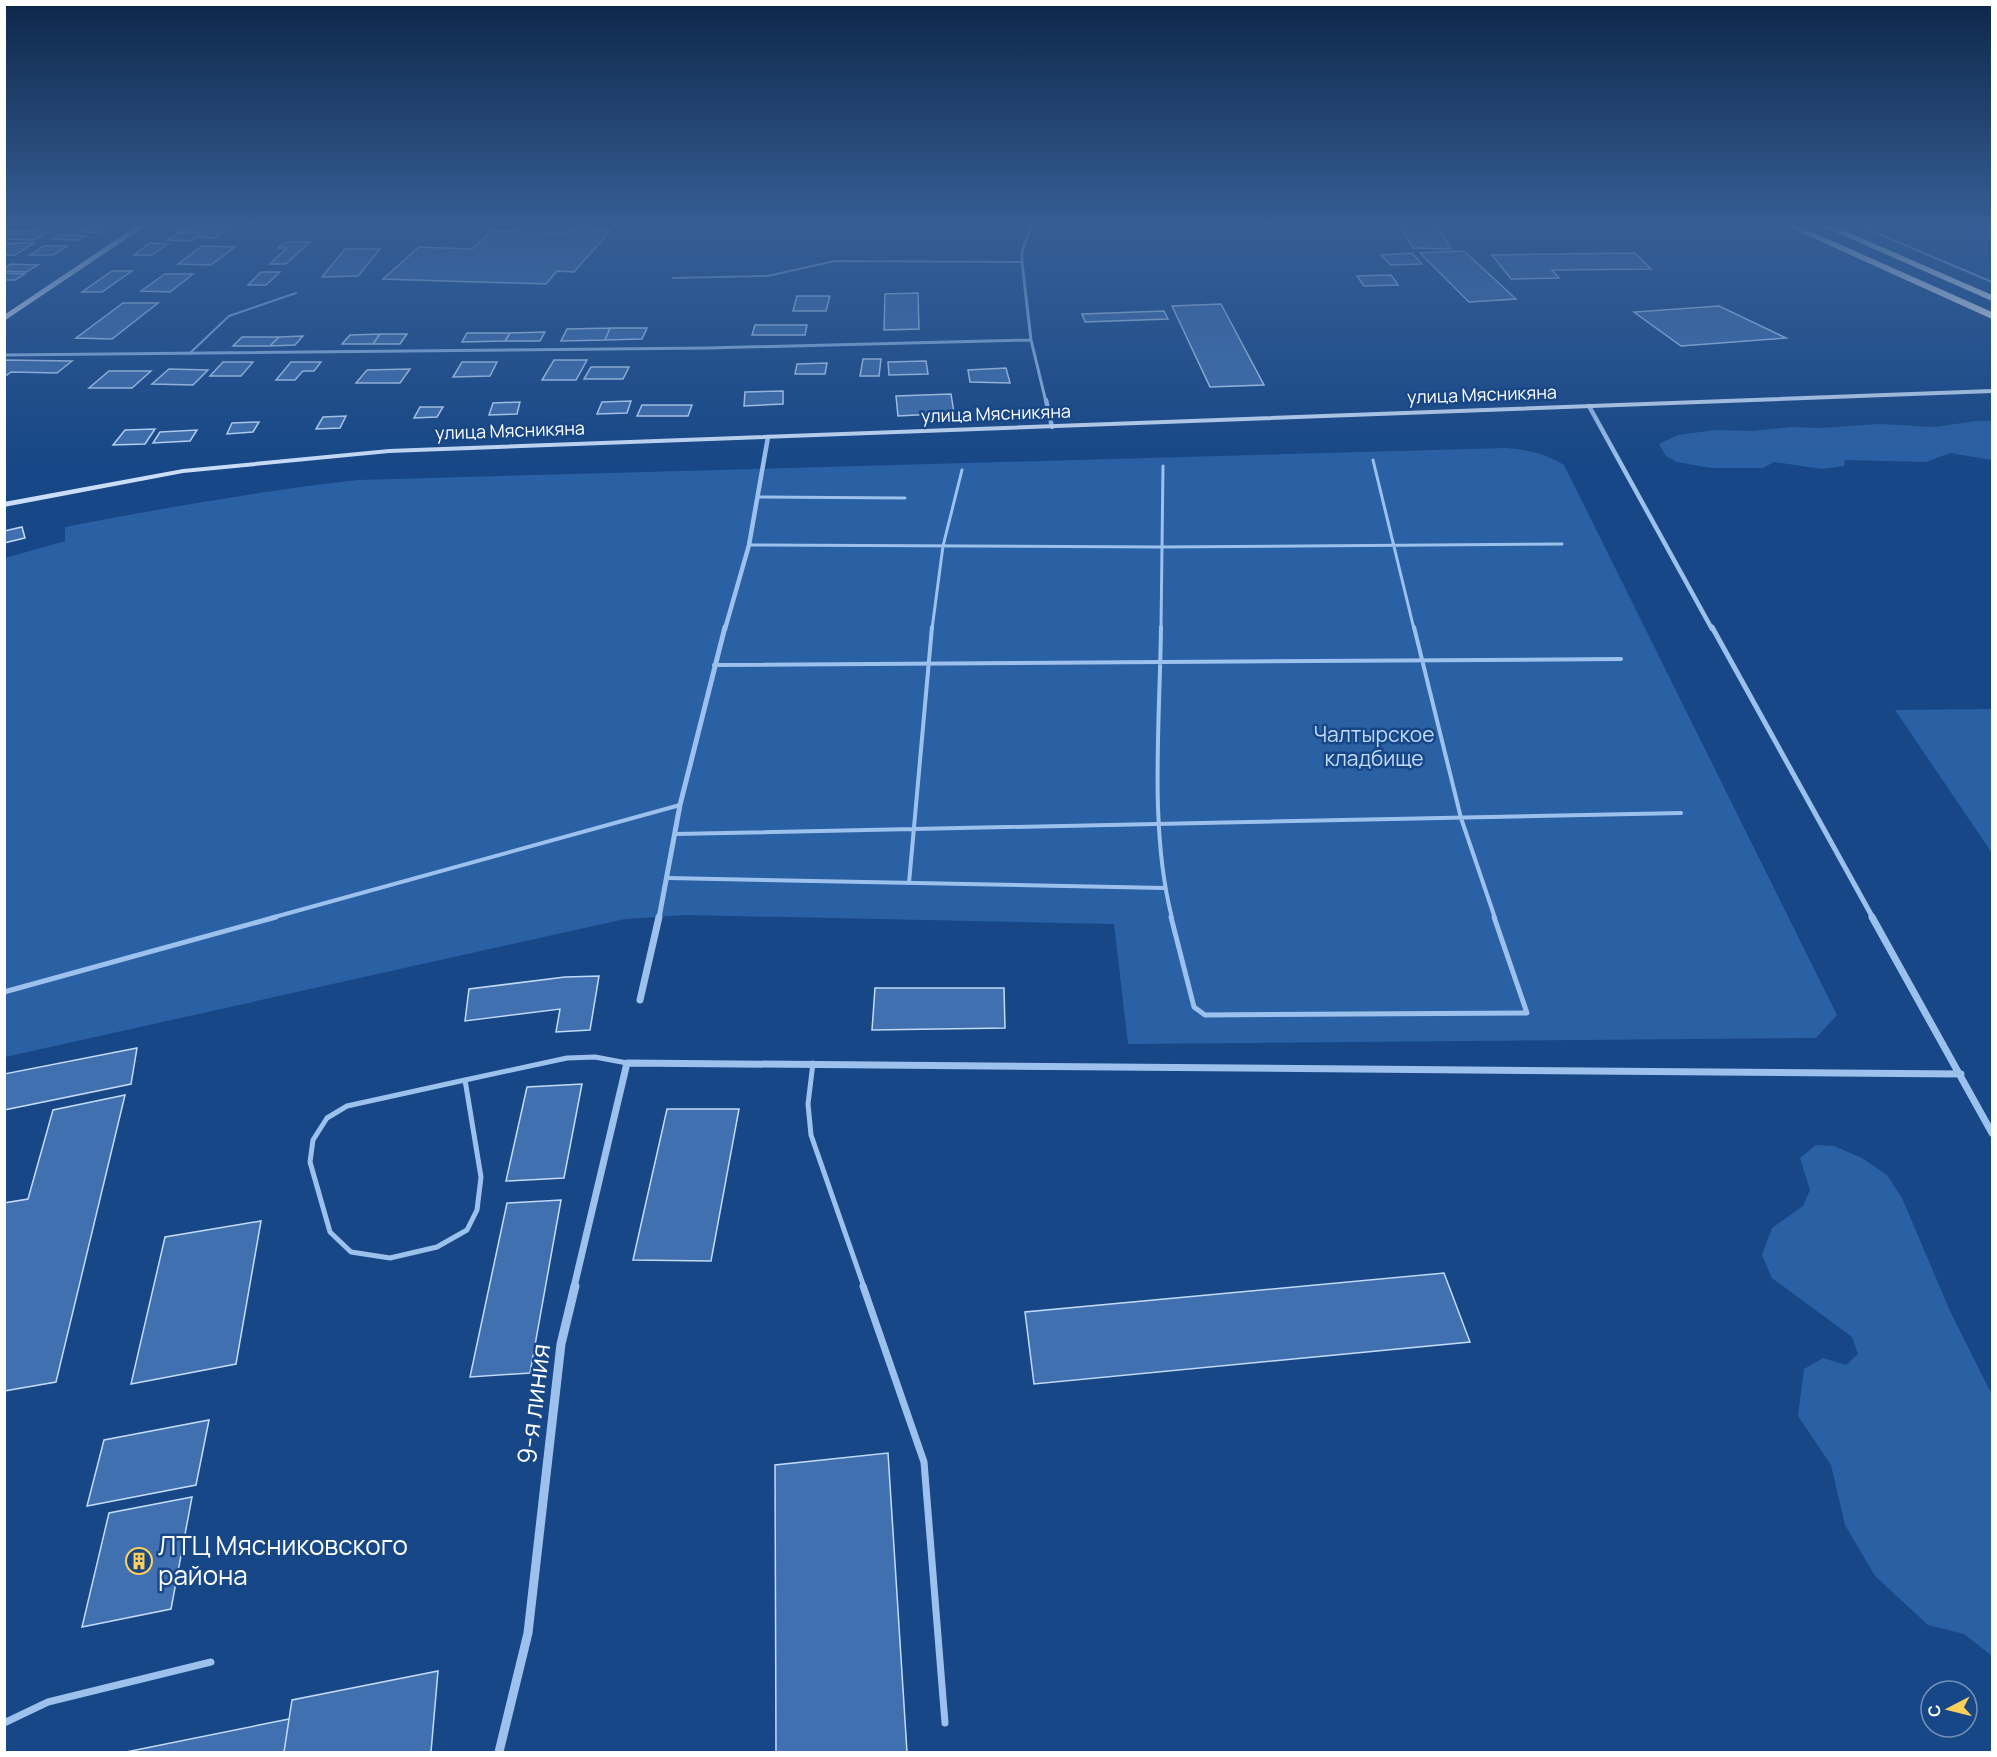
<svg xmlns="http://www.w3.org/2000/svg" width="1997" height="1757" viewBox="0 0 1997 1757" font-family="Manrope,sans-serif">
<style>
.green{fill:#2a60a4}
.building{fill:#4070af;stroke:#c2dbfa;stroke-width:1.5}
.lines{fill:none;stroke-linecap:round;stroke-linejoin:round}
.lane-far4{stroke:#9dc1ed;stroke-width:2}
.lane-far3{stroke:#9dc1ed;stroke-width:3}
.lane-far2{stroke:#9dc1ed;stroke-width:4}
.lane-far1{stroke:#9dc1ed;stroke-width:5}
.lane{stroke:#9dc1ed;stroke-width:7}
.street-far4{stroke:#9dc1ed;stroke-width:3}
.street-far3{stroke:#9dc1ed;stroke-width:4.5}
.street-far2{stroke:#9dc1ed;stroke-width:5}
.street-far1{stroke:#9dc1ed;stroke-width:7}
.street{stroke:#9dc1ed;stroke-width:9}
.secondary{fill:#cadef9;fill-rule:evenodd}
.primary{fill:#e3eeff;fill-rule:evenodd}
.highway{fill:#fff;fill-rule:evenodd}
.labels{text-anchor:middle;stroke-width:5;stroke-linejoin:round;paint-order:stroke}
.far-street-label{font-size:18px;fill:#fff;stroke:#174786}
.park-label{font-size:21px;fill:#c2dbfa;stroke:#174786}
.near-street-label{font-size:26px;fill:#fff;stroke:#174786}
.near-poi-label{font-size:26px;fill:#fff;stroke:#174786;text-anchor:start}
</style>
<rect width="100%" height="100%" fill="#174786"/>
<path class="green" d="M1976,421H1992V460L1950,453L1926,462L1845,460L1844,466L1822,469L1774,462L1763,468H1711L1677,462L1666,456L1659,444L1678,435L1715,430L1753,431L1792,427L1820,428L1879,424L1935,427Z
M1506,448C1528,450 1545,453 1564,465L1837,1015L1816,1038L1128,1044L1114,924L686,915L625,919L5,1057V558L65,541V527C163,508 259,491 358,480Z
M1992,709V853L1895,710Z
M1816,1145L1834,1146L1862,1158L1887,1175L1902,1198L1950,1311L1992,1395V1656L1964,1634L1928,1625L1875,1576L1845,1525L1831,1465L1798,1416L1804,1369L1823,1358L1846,1365L1858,1354L1852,1337L1772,1278L1762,1255L1772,1228L1803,1206L1810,1190L1800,1158Z"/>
<path class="building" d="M1399,223H1436L1451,249L1413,248Z
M94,226H110L99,233L83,232Z
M187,226L230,227L215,238L196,237L202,233L174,231Z
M571,229L611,230L574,272L557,271L546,284L383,279L419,247L472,249L491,231L567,233Z
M4,231L47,232L34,240L4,239Z
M178,233H202L191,241L167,240Z
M58,235L86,236L80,240L52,239Z
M285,242H310L286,264H270L287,248H278Z
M13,243H34L15,255H4V245Z
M150,243L168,244L152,255H134Z
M44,246H67L53,255H30Z
M202,246L235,247L211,265L178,264Z
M345,249H380L358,276L322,277Z
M1464,251L1516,299L1469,302L1420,253Z
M1412,253L1422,264L1391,265L1381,255Z
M1635,253L1651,269L1552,270L1559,278L1511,279L1492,255Z
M11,264L38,265L26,272L4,271V268Z
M112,271H132L102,292H82Z
M261,272H280L266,285H248Z
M4,273L25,274L15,280H4Z
M165,274H193L170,292L141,291Z
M1391,275L1398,285L1364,286L1357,276Z
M918,293L919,329L884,330L885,294Z
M797,296H830L826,311H793Z
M123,303H158L112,339L76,338Z
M1221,304L1264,385L1210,387L1172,306Z
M1719,306L1786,338L1681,346L1634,312Z
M1164,311L1168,319L1085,322L1082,314Z
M755,325H807L805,335H752Z
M610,328L605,340L561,341L567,329Z
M610,328H647L642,339L605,340Z
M545,332L540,341H505L510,333Z
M467,333H510L505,341L462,342Z
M380,334L373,344H342L350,335Z
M380,334H407L400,344H373Z
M303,336L295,345L270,346L279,337Z
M242,337H279L270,346H233Z
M863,359H881L879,376H860Z
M4,360L72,361L57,373L11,372L7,375H4Z
M554,360H587L576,380H542Z
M926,361L928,374L889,375L888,362Z
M223,362H253L241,376H210Z
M291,362H321L314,371H303L295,380H276Z
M462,362H497L490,376L453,377Z
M827,363L825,374H795L797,364Z
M591,367H629L623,379H584Z
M1006,368L1010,383L970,382L968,370Z
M169,369L208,370L193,385L152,384Z
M410,369L400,383H356L367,370Z
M109,371H151L132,388H89Z
M783,391V404L744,406L745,392Z
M951,394L954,413L898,416L896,396Z
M631,401L627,413L597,414L602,402Z
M520,402L517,414L489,415L493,403Z
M642,405H692L688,416H637Z
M420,407H443L437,417L414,418Z
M346,416L340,428L316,429L323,417Z
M259,422L253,432L227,434L232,423Z
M155,429L145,444L113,445L125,430Z
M197,430L190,441L153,443L160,432Z
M22,527L25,538L4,543V531Z
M599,976L590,1030L556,1032L560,1009L465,1021L469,989L565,977Z
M875,988H1004L1005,1028L872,1030Z
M137,1048L131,1084L4,1110V1074Z
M582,1084L564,1178L506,1181L527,1087Z
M125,1095L56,1382L4,1391V1203L28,1199L53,1110Z
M667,1109H739L711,1261L633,1260Z
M561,1200L530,1373L470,1377L507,1203Z
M261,1221L236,1364L131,1384L165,1237Z
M1444,1273L1470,1342L1034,1384L1025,1312Z
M209,1420L196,1485L87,1506L104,1440Z
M888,1453L907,1752H776L775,1465Z
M192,1497L171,1609L82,1627L109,1513Z
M438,1671L431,1752H284L292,1700Z
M289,1719L284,1752H126Z"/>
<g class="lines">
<path class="lane-far4" d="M1853,223L1992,282
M673,278L767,276L835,261L1022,262
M189,354L229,316L296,293"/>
<path class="lane-far3" d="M1373,460L1414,629
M758,497L905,498
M749,545L1162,547L1562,544
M932,629L943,546L962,470
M1161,629L1163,466"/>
<path class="lane-far2" d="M1161,627C1160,720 1149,829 1172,918
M1414,627L1461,818L1495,918
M714,665L1621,659
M675,834L1681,813
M668,878L1164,888
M909,883L932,627
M271,918L680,805"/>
<path class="lane-far1" d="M1171,917L1194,1007L1205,1015L1527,1013L1494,917
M4,992L276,917
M813,1063L808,1104L811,1135L864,1287
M465,1080L481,1177L477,1210L467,1230L437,1247L390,1258L351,1252L330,1232L310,1162L313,1140L327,1118L347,1106Z
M465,1080L567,1058L595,1057L627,1063"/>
<path class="lane" d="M863,1286L924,1462L945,1723
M4,1723L48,1702L211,1662"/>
<path class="street-far4" d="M1032,223L1022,252V262L1031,340L1046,402
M4,355L708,348L1031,340"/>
<path class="street-far3" d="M1046,400L1052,427
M1589,406L1712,629
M725,629L749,545L768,437"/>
<path class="street-far2" d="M1712,627L1873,918
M659,918L680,805L725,627"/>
<path class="street-far1" d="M1872,917L1992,1133
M640,1000L659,917
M574,1287L627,1063L1961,1074"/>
<path class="street" d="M499,1752L528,1633L561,1344L575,1286"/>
<path class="secondary" d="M1992,389V393L389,453L183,473L4,507V502L183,469L389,449Z"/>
<path class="primary" d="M141,223H150L4,321V315Z"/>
<path class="highway" d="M1780,223H1792L1992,312V319Z
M1815,223H1827L1992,295V301Z"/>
</g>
<linearGradient id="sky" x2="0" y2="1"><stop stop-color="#0d274a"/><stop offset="0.48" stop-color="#365e95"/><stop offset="1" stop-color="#365e95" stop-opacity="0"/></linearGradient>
<rect width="1997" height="469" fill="url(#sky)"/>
<defs>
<symbol id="building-ring" viewBox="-11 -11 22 22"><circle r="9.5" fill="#174786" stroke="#ffd059" stroke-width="1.5"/><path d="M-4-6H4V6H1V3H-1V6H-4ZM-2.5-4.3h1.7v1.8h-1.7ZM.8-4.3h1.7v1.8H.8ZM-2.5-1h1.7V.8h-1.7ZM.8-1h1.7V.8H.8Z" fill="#ffd059"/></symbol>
</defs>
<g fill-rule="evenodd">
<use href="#building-ring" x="124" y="1546" width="30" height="30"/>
</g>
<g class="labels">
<g class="far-street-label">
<text transform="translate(1482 395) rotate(-2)" y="6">улица Мясникяна</text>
<text transform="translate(996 414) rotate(-2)" y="6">улица Мясникяна</text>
<text transform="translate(510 431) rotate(-2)" y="6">улица Мясникяна</text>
</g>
<g class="park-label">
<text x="1374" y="742">Чалтырское<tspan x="1374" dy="24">кладбище</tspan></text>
</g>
<g class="near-street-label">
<text transform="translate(534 1404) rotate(-83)" y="9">9-я линия</text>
</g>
<g class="near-poi-label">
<text x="158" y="1555">ЛТЦ Мясниковского<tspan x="158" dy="30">района</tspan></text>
</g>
</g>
<rect width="1997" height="1757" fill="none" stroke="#ffffff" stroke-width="12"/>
<g transform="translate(1949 1709) rotate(263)"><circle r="28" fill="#174786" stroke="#7491b6" stroke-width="1.5"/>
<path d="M0-4.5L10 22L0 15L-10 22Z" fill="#ffd059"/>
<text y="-9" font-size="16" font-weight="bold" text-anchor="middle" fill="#ffffff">С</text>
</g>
</svg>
